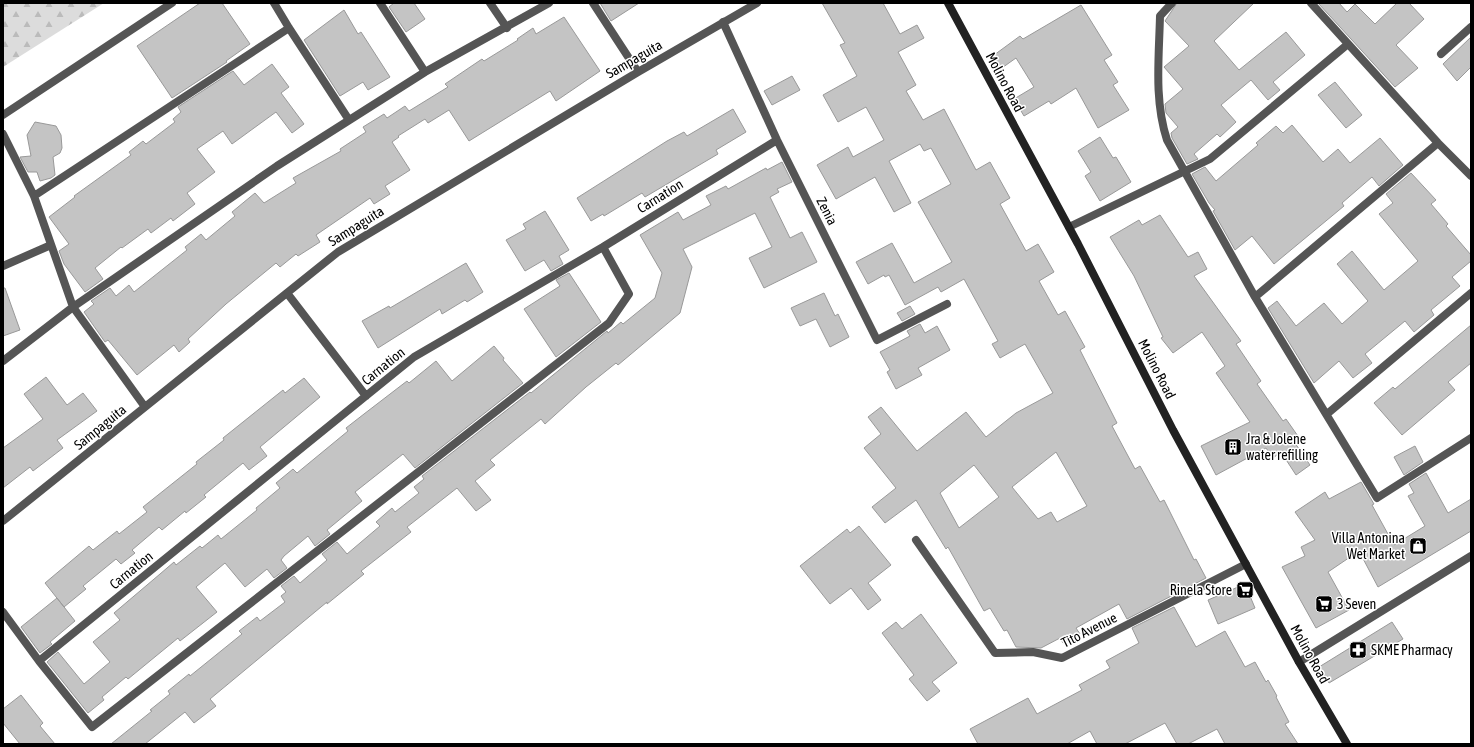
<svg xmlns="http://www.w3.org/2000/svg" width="1474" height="747" viewBox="0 0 1474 747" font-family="'Asap Condensed',sans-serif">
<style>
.forest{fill:url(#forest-firs)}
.building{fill:#c4c4c4;stroke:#999;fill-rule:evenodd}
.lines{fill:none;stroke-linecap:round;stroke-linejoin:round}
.minor{stroke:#555;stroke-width:8}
.secondary{stroke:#222;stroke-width:8}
.labels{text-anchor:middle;stroke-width:3;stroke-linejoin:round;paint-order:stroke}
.street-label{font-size:14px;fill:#000;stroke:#fff}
.poi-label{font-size:14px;fill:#000;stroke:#fff;text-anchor:start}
</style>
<defs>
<pattern id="forest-firs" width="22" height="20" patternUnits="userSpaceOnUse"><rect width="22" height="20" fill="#dcdcdc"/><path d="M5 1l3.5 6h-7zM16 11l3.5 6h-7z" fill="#bbb"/></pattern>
</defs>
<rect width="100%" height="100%" fill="#fff"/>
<path class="forest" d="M3,3H104L3,67Z"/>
<path class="building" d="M200,3H222L250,44L226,61L227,62L172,98L137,46Z
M394,3H414L425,19L406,32L389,7Z
M600,3H639L611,21Z
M822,3H883L900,34L917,25L924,38L898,52L916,85L906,91L923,120L944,109L976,170L990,162L1010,198L1000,204L1026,251L1038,244L1054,272L1039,281L1058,315L1065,311L1085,347L1080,350L1117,423L1112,426L1135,469L1140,466L1160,502L1164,500L1194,560L1196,559L1206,578L1127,619L1119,604L1076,628L1080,634L1063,643L1060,638L1041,648L1016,647L1007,630L1004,631L990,608L984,611L948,547L946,549L916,500L885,523L872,507L896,488L864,448L881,434L868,417L881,407L917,451L966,412L986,437L1016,413L1053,393L1025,344L1000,358L992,344L998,341L964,279L941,292L938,287L905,305L889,275L885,277L884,275L868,284L856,262L892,243L914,283L952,262L918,202L951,184L931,148L924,151L920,144L889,161L911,203L894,212L875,177L836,199L817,165L848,147L853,157L884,140L866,107L838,122L823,95L857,76L840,45L845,43ZM1056,452L1087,506L1057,522L1051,512L1038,519L1012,487ZM974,465L999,497L959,528L940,493Z
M1177,3H1254L1214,41L1239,70L1286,32L1305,55L1273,82L1280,90L1268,100L1251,80L1221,105L1236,122L1220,137L1217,134L1194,154L1198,159L1187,164L1172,138L1171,133L1178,127L1166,113L1165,104L1183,89L1164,67L1189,46L1165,21Z
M1318,3H1339L1347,12L1355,4L1375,24L1397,3H1409L1424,19L1396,45L1418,68L1395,87Z
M1081,5L1112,55L1104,60L1118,82L1113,85L1129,110L1098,128L1076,88L1051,104L1049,101L1024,116L1014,99L1034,87L1016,58L999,70L990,58L1020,36L1023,39Z
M344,10L358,34L361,32L390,77L368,90L363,82L340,96L304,40Z
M564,17L600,71L556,101L550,91L469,141L449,110L428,123L425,119L398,136L399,137L392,142L410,170L385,186L390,194L374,204L370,198L316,235L320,242L298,256L296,254L280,267L276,263L226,304L188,339L190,342L179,352L174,345L137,375L108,340L105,342L84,312L94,304L91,301L110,288L116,296L129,285L134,292L187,250L185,247L201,234L206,240L235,216L232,212L255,193L264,203L296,183L293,178L341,151L340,149L366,132L363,127L384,114L387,118L405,106L409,111L448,87L445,84L482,59L484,61L518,40L517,39L533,28L536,34Z
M1471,37V67L1457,81L1443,64Z
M272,64L289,87L281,93L304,124L292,133L276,112L232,144L223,131L197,149L215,172L187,193L195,204L173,221L171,218L151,233L148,229L122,248L121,247L95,268L103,279L85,292L64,264L59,251L69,244L49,217L75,197L74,196L131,155L129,152L143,141L146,144L175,122L173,119L181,112L178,107L233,71L244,85Z
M792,76L800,90L772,105L764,91Z
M1335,82L1362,115L1346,128L1318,95Z
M733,109L746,132L716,150L718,154L645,197L642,193L604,216L603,214L591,221L577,198L667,141L684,132L687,136Z
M35,122L56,126L61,135L62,148L60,153L53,157L55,175L51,178L40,181L37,172H28L20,157L31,156L27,135Z
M1292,125L1323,162L1338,149L1350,163L1380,138L1403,165L1379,186L1372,177L1342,203L1344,206L1274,264L1252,236L1235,250L1213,211L1215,210L1209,203L1192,174L1205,167L1216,181L1258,145L1256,143L1276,126L1283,133Z
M1100,137L1113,158L1116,157L1131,182L1100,201L1085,176L1091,172L1078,151Z
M782,162L792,182L777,189L779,192L770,197L790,238L802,232L817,262L764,288L749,258L772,247L755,213L683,249L692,267L680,313L618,365L616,363L586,387L545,424L541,419L490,460L495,465L475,481L491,500L476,511L457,488L407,527L411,532L361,571L364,574L327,604V602L210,699L216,706L194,723L185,712L145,744H111L152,711L150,710L170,694L168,691L189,674L190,676L242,634L239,631L257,617L260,621L285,602L281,596L286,592L281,586L294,576L300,583L327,560L322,554L337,542L347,554L380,526L376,522L392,508L395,512L419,493L414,487L424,479L422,476L530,392L531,393L607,331L608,333L621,322L623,324L655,298L662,273L640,235L678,212L683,220L711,205L706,196L726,186L728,189L766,168L767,170Z
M1411,173L1436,200L1431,204L1448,224L1446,226L1471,255V261L1452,277L1460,286L1431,310L1434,315L1414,332L1405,321L1365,354L1372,363L1353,378L1339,361L1314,383L1268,308L1277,301L1296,326L1324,303L1342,324L1368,301L1337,264L1352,251L1384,290L1418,261L1379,214L1393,203L1386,194Z
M545,211L569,250L559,256L563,264L551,271L544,260L525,271L506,240L526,229L523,224Z
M1160,215L1188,257L1198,252L1207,269L1194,276L1241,341L1236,344L1261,381L1257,384L1283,421L1286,419L1300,439L1295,443L1310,465L1296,475L1281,452L1273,458L1266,448L1216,475L1201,446L1250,422L1216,373L1225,366L1202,332L1173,353L1161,338L1163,337L1134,276L1110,237L1139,220L1142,225Z
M466,263L483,292L467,302L465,300L442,314L440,309L378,348L362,321L389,306L390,308Z
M569,273L601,322L556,357L524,309L560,286L556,280Z
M3,288H5L20,330L3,336Z
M824,293L835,316L838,314L849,337L830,347L816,319L800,326L791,308Z
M910,306L915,314L902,321L897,313Z
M920,324L925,333L937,326L950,350L918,368L922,375L896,389L887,372L890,370L880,352L910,336L907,331Z
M1471,325V363L1448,382L1455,390L1402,435L1374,403L1393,387L1395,389Z
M494,346L504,358L503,360L523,383L415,468L403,454L355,492L362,501L327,530L330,534L315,546L308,536L284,556L281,560L287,568L274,578L267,569L245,587L225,563L196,587L217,612L180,641L178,638L128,679L126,677L102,697L104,700L88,713L47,662L58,652L84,684L110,662L93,642L120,620L114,613L160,574L174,562L176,565L200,546L202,548L218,535L221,539L257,510L256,508L280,488L276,483L293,469L297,473L348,431L346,428L364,414L407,381L409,383L436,361L452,381Z
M46,377L67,405L83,393L97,411L57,440L63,448L33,471L30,467L3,488V448L43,419L24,394Z
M304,378L320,397L260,447L267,456L249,470L243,463L204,495L206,497L186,513L185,511L162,530L159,527L132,550L135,553L121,564L116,559L83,586L86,589L64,607L45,583L89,546L93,550L117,531L119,534L147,512L143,507L197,464L196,462L224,440L223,438L283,390L285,393Z
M1415,446L1423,462L1404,475L1394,457Z
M1426,473L1448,513L1471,499V531L1378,587L1359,551L1328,572L1349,610L1316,628L1282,567L1305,556L1301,547L1315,540L1295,512L1325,492L1329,499L1361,482L1374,504L1372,505L1394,545L1425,526L1408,496L1414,493L1409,484Z
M859,526L891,565L868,583L881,600L868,610L851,588L830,604L800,566L847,529L850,533Z
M1245,584L1255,608L1218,624L1208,600Z
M57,598L75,621L50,642L52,644L40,653L21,627Z
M1174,607L1196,647L1225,631L1245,667L1255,662L1266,682L1268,680L1277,696L1276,697L1289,722L1285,724L1298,744H1225L1217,729L1188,744H1177L1165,723L1125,744H1097L1090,731L1067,744H978L970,729L1028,698L1037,714L1082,690L1079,685L1110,668L1106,661L1139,643L1132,628Z
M921,614L957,663L932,682L940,691L927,701L909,679L914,675L882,633L896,622L902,629Z
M1392,622L1403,639L1329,683L1319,667Z
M21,695L43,723L40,726L55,744H20L3,723V709Z"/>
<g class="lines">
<path class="minor" d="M274,3L289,28L349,120
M380,3L425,72
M490,3L507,28
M593,3L638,72
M1172,3L1160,16C1159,58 1154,100 1167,140L1255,297L1377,498L1471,438
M1311,3L1438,143L1471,176
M723,22L777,140L877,340L947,304
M1441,54L1471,27
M3,115L172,3
M3,134L34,196L73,307L145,407
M34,196L289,28
M1069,227L1210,159L1348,44
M3,266L51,245
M287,293L366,396
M1255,297L1438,143
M3,361L73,307L277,166L425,72L549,3
M1327,414L1471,293
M3,521L338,252L638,72L757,3
M916,540L995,653L1033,652L1062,658L1246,564
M3,612L39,661L92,727L609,323L629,294L603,247
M39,661L414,357L603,247L777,140
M1299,662L1471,556"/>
<path class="secondary" d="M948,3L1078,244L1173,430L1299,662L1347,744"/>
</g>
<defs>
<symbol id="building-square" viewBox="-11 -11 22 22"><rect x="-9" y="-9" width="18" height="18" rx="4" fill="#000" stroke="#fff"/><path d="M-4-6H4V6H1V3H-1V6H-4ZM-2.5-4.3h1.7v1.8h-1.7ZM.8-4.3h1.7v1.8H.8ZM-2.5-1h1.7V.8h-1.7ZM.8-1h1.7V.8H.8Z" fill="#fff"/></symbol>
<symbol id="shop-square" viewBox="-11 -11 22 22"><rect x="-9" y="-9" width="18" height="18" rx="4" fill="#000" stroke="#fff"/><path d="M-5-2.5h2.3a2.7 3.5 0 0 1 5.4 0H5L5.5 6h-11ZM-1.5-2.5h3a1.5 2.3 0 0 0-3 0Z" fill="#fff"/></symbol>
<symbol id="supermarket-square" viewBox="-11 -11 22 22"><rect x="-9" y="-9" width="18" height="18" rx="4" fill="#000" stroke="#fff"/><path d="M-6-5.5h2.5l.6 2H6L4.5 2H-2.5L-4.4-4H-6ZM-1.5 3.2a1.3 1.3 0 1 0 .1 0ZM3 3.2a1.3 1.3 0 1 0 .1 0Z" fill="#fff"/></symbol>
<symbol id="pharmacy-square" viewBox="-11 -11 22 22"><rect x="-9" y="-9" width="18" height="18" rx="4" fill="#000" stroke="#fff"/><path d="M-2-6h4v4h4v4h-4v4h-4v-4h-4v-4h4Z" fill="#fff"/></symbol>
</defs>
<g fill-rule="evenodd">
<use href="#building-square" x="1223" y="437" width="20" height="20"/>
<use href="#shop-square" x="1408" y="536" width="20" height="20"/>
<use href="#supermarket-square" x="1235" y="580" width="20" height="20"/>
<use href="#supermarket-square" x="1314" y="594" width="20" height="20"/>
<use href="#pharmacy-square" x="1348" y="640" width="20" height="20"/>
</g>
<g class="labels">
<g class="street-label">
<text transform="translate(634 59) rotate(-30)" y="5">Sampaguita</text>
<text transform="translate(1005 82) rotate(62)" y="5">Molino Road</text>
<text transform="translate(660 196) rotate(-32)" y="5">Carnation</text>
<text transform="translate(827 211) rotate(63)" y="5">Zenia</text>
<text transform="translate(356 226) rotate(-32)" y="5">Sampaguita</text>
<text transform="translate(383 366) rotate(-39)" y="5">Carnation</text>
<text transform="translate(1157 369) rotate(63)" y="5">Molino Road</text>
<text transform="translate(100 427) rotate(-39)" y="5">Sampaguita</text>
<text transform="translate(131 570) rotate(-39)" y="5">Carnation</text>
<text transform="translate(1089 630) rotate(-27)" y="5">Tito Avenue</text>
<text transform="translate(1310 654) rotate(61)" y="5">Molino Road</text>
</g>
<g class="poi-label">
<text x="1246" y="444">Jra &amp; Jolene<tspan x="1246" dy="16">water refilling</tspan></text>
<text x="1405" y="543" text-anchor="end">Villa Antonina<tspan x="1405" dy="16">Wet Market</tspan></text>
<text x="1232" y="595" text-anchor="end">Rinela Store</text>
<text x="1337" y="609">3 Seven</text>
<text x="1371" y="655">SKME Pharmacy</text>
</g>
</g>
<rect width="1474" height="747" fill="none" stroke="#000000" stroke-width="8"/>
</svg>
